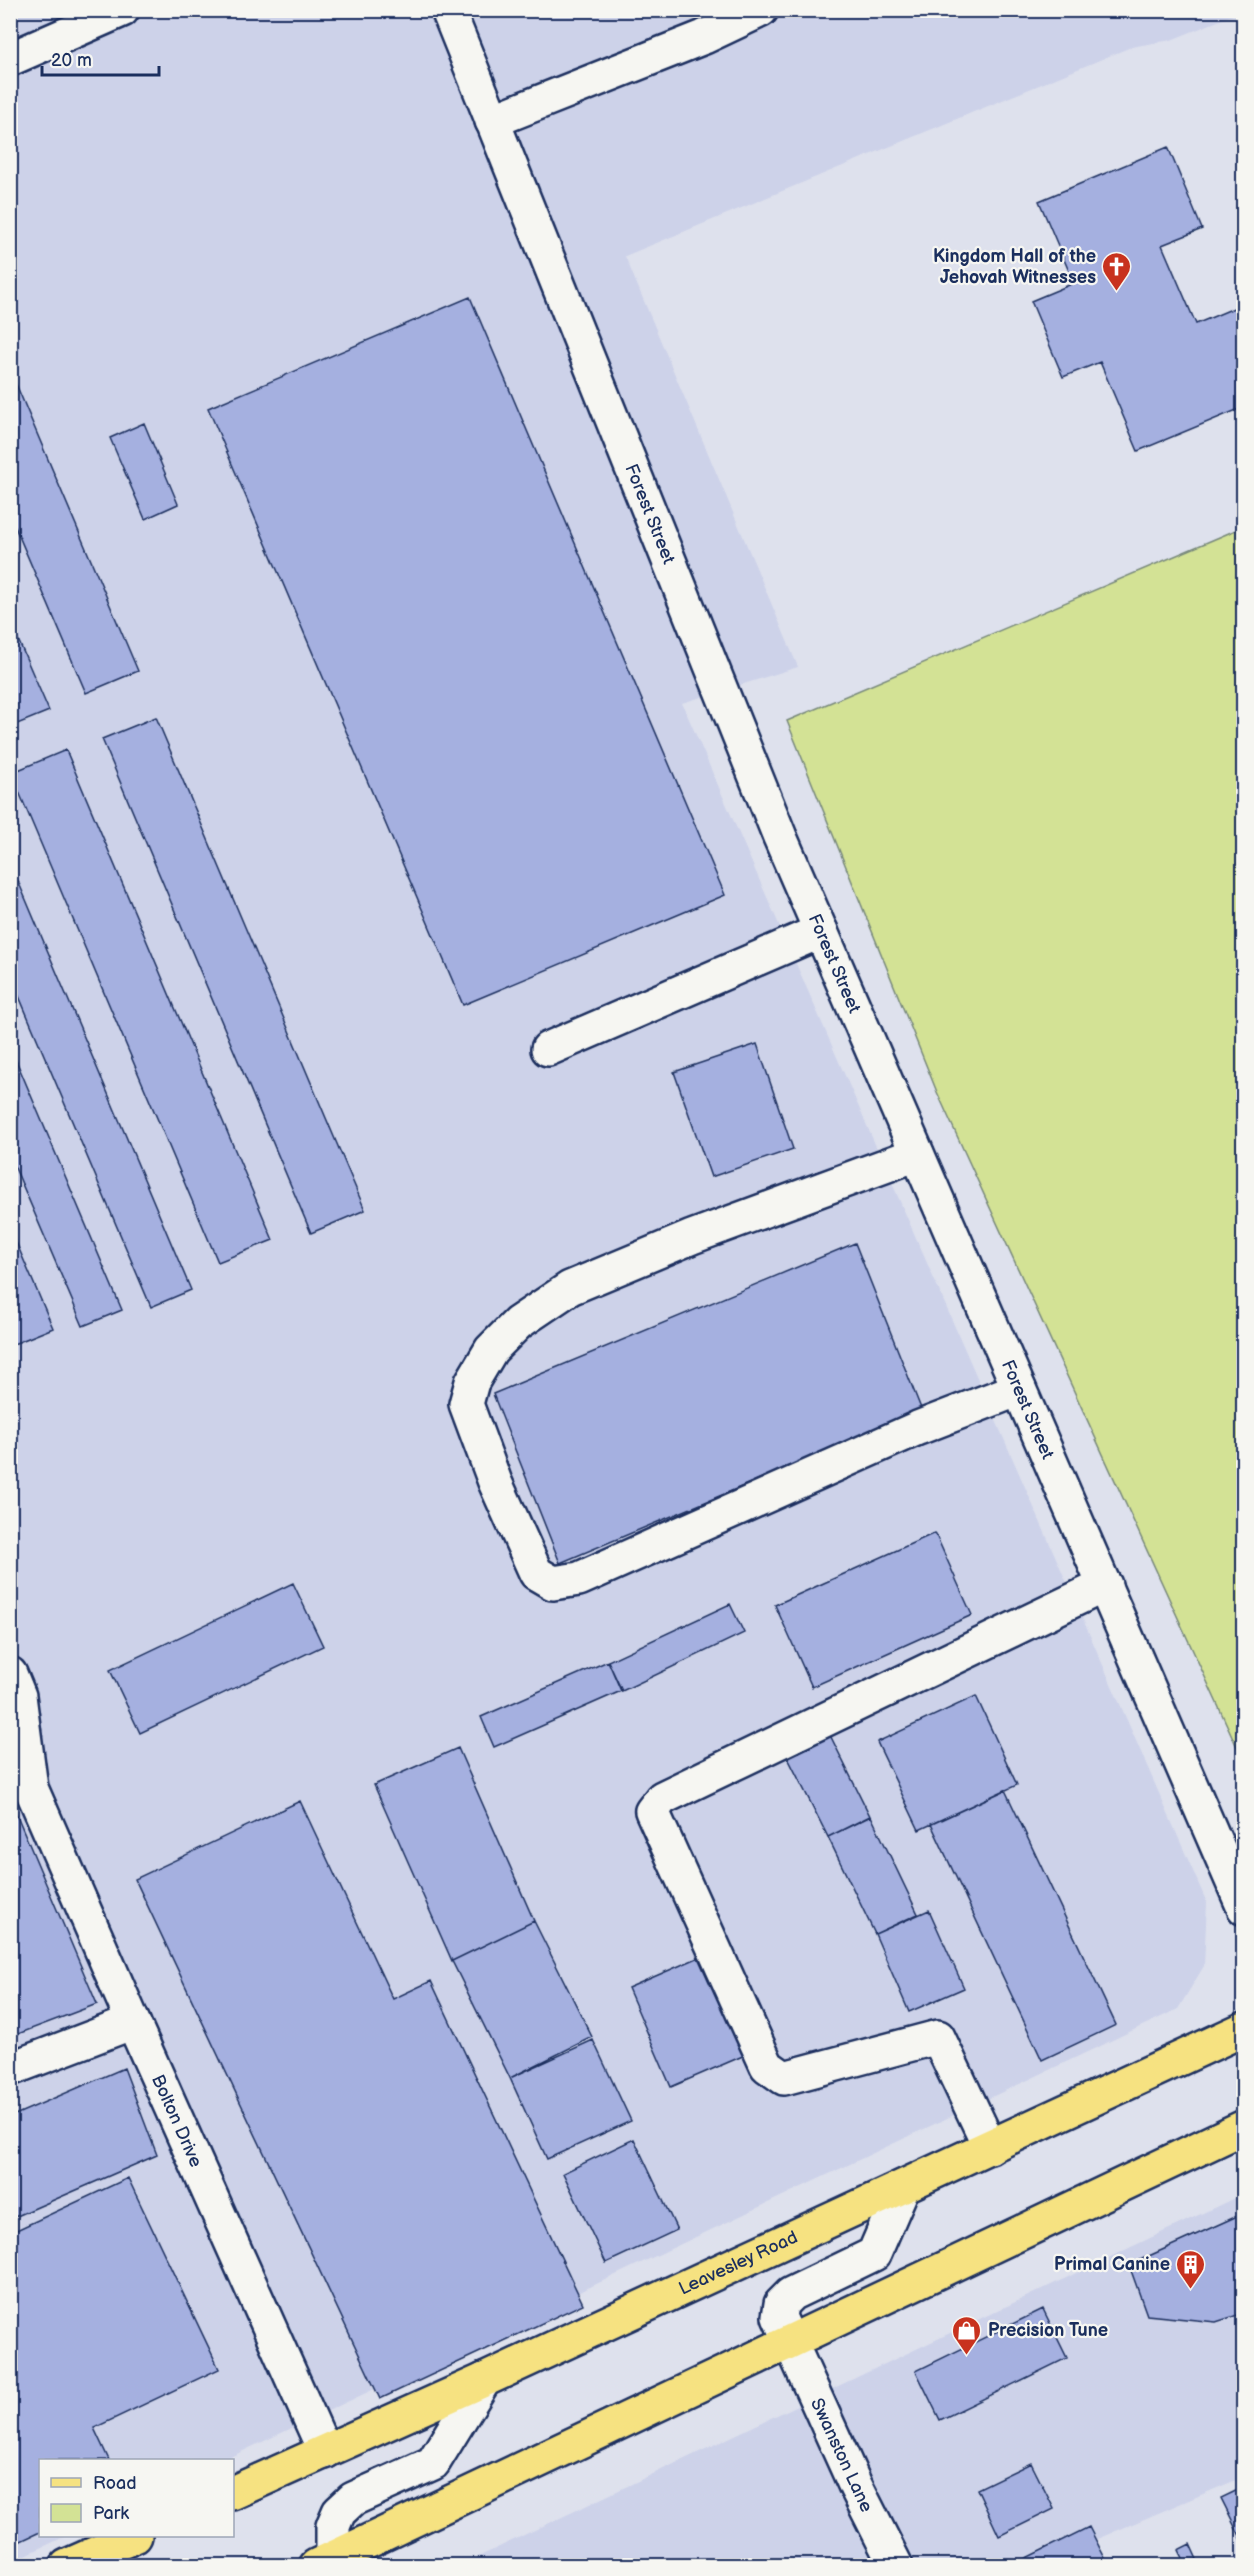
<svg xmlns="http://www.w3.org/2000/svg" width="1254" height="2576" viewBox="0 0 1254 2576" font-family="'Balsamiq Sans',sans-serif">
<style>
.built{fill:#cdd2e9}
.green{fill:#d3e295;stroke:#77887a;stroke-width:1.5}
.building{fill:#a5b0e0;stroke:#1b2f5e;stroke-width:1.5}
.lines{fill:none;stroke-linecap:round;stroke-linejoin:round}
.minor-casing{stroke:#1b2f5e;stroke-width:38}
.major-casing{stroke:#1b2f5e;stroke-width:38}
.minor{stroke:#f6f6f2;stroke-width:33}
.major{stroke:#f6e281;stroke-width:33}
.labels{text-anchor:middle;stroke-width:4.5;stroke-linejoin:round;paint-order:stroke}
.poi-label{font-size:18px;font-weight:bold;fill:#1b2f5e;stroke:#f6f6f2;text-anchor:end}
.street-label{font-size:18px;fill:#1b2f5e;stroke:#f6f6f2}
</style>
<rect width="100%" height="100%" fill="#dee1ed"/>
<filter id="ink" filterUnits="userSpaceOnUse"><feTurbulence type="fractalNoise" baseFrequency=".0167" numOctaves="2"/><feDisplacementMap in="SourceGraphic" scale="12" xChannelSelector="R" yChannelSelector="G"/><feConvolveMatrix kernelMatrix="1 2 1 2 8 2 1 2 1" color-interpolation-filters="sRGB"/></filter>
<g filter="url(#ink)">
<path class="built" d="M11,11H1243L1171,40L1131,47L625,256L798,667L682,703L1207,1903L1204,1966L1178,2009L224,2460H40V2536H66L11,2562Z
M1243,2194V2477L1036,2565L459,2566Z"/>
<path class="green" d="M1243,527V1760L937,1092L787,721Z"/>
<path class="building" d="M1168,147L1202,229L1162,245L1196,324L1241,305L1244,310V407L1138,451L1100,362L1063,377L1031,301L1074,283L1039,201Z
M470,297L725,895L463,1005L208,408Z
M10,370L138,671L86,693L10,515Z
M144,423L178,504L145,519L110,438Z
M10,621L49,711L10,727Z
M156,717L365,1210L311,1233L102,739Z
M66,750L273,1240L218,1262L11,773Z
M10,862L191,1290L151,1307L10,975Z
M757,1044L793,1149L711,1177L674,1072Z
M10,1046L122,1310L83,1326L10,1156Z
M10,1228L53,1328L11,1345L10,1344Z
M855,1243L922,1411L560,1563L493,1394Z
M935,1533L972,1615L812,1687L775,1605Z
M293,1583L323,1646L140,1733L110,1670Z
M730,1604L744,1633L622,1691L608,1661Z
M608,1661L621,1691L494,1747L481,1717Z
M976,1696L1017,1785L919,1830L877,1742Z
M828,1731L870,1816L828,1837L785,1752Z
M458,1748L534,1921L452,1961L374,1785Z
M1005,1790L1116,2025L1042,2060L931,1824Z
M10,1799L97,2004L10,2037Z
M300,1801L393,1999L431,1981L583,2304L380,2399L135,1879Z
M871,1816L918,1914L875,1934L828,1837Z
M929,1910L964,1988L909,2012L875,1934Z
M534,1921L592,2037L510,2078L452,1961Z
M702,1956L745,2055L671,2087L628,1988Z
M593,2040L631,2121L547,2159L510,2078Z
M124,2068L157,2155L10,2219V2117Z
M634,2139L677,2230L606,2263L563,2173Z
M128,2178L219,2369L94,2428L109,2460H40V2532L10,2546V2233Z
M1244,2213V2313L1216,2322L1147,2315L1129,2265Z
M1043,2309L1067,2358L940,2420L916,2371Z
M1031,2463L1054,2509L999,2536L977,2489Z
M1244,2487V2544L1221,2498Z
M1089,2527L1109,2566H1010Z
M1190,2544L1200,2566H1186L1178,2550Z"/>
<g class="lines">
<defs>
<g id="minor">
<path id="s1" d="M448,10L780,837L1244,1908"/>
<path d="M10,59L122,10"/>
<path d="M492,121L704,37L761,10"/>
<path d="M548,1049L821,931"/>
<path d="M917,1154L692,1237L570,1288L518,1323L491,1350L472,1382L466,1404L495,1482L536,1573L553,1583L579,1579L918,1428L1019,1389"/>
<path id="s2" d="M10,1674L19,1696L31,1788L133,2022L325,2452"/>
<path d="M10,2069L133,2022"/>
<path d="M990,2147L938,2037L784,2078L767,2066L652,1811L662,1798L1105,1585"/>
<path d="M337,2566L333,2557V2526L339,2512L353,2499L433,2463L484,2380"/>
<path d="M896,2566L856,2487L779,2317L781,2304L791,2294L874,2254L903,2187"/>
</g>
<g id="major">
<path id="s3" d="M232,2493L484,2380L1244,2029"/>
<path d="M67,2566L135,2536"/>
<path d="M316,2566L1244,2127"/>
</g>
</defs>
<use href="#minor" class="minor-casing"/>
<use href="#major" class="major-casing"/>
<use href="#minor" class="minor"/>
<use href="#major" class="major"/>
</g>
</g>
<defs>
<symbol id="church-pin" viewBox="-11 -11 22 30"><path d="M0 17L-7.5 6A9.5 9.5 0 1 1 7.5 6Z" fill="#c8321e" stroke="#f6f6f2"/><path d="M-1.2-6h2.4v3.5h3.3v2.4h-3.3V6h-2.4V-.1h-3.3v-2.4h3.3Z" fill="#fff"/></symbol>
<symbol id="building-pin" viewBox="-11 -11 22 30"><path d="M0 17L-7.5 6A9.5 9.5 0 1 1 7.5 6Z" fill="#c8321e" stroke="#f6f6f2"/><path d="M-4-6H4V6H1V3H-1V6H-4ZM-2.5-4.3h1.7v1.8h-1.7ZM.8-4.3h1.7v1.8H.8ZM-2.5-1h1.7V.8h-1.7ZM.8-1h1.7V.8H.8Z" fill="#fff"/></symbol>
<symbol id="shop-pin" viewBox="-11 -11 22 30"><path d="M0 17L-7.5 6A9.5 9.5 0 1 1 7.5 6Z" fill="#c8321e" stroke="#f6f6f2"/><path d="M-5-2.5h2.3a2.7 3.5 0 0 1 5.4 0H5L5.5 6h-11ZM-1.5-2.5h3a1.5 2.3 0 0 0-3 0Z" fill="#fff"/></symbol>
</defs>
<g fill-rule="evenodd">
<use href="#church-pin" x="1100" y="250" width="33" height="45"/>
<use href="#building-pin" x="1174" y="2248" width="33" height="45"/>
<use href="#shop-pin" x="950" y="2314" width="33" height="45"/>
</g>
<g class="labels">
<g class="poi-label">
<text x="1096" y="262">Kingdom Hall of the<tspan x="1096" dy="21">Jehovah Witnesses</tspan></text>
<text x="1170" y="2270">Primal Canine</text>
<text x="988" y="2336" text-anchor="start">Precision Tune</text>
</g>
<g class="street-label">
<text dy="6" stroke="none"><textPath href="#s1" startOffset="543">Forest Street</textPath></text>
<text dy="6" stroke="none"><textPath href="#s1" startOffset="1029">Forest Street</textPath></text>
<text dy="6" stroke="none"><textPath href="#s1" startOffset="1515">Forest Street</textPath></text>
<text dy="6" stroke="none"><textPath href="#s2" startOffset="480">Bolton Drive</textPath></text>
<text dy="6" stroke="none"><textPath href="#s3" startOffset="556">Leavesley Road</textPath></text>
<text transform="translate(842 2455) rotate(65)" y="6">Swanston Lane</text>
</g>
</g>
<rect width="1254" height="2576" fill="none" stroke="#f6f6f2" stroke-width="36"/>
<rect x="18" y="18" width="1218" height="2540" fill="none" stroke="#1b2f5e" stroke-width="2" filter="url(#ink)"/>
<rect x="39" y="2459" width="195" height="78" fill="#f6f6f2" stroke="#9ea6b7" stroke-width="1.5"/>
<rect x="51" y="2478" width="30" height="9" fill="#f6e281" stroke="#9ea6b7" stroke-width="1.5"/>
<text x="93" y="2489" font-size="18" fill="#1b2f5e">Road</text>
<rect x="51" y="2504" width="30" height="18" fill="#d3e295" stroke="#9ea6b7" stroke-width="1.5"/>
<text x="93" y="2519" font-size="18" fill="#1b2f5e">Park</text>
<path d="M42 66v9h117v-9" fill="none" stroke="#1b2f5e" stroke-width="3"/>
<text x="51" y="66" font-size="18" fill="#1b2f5e" stroke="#f6f6f2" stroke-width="4.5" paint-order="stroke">20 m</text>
</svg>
